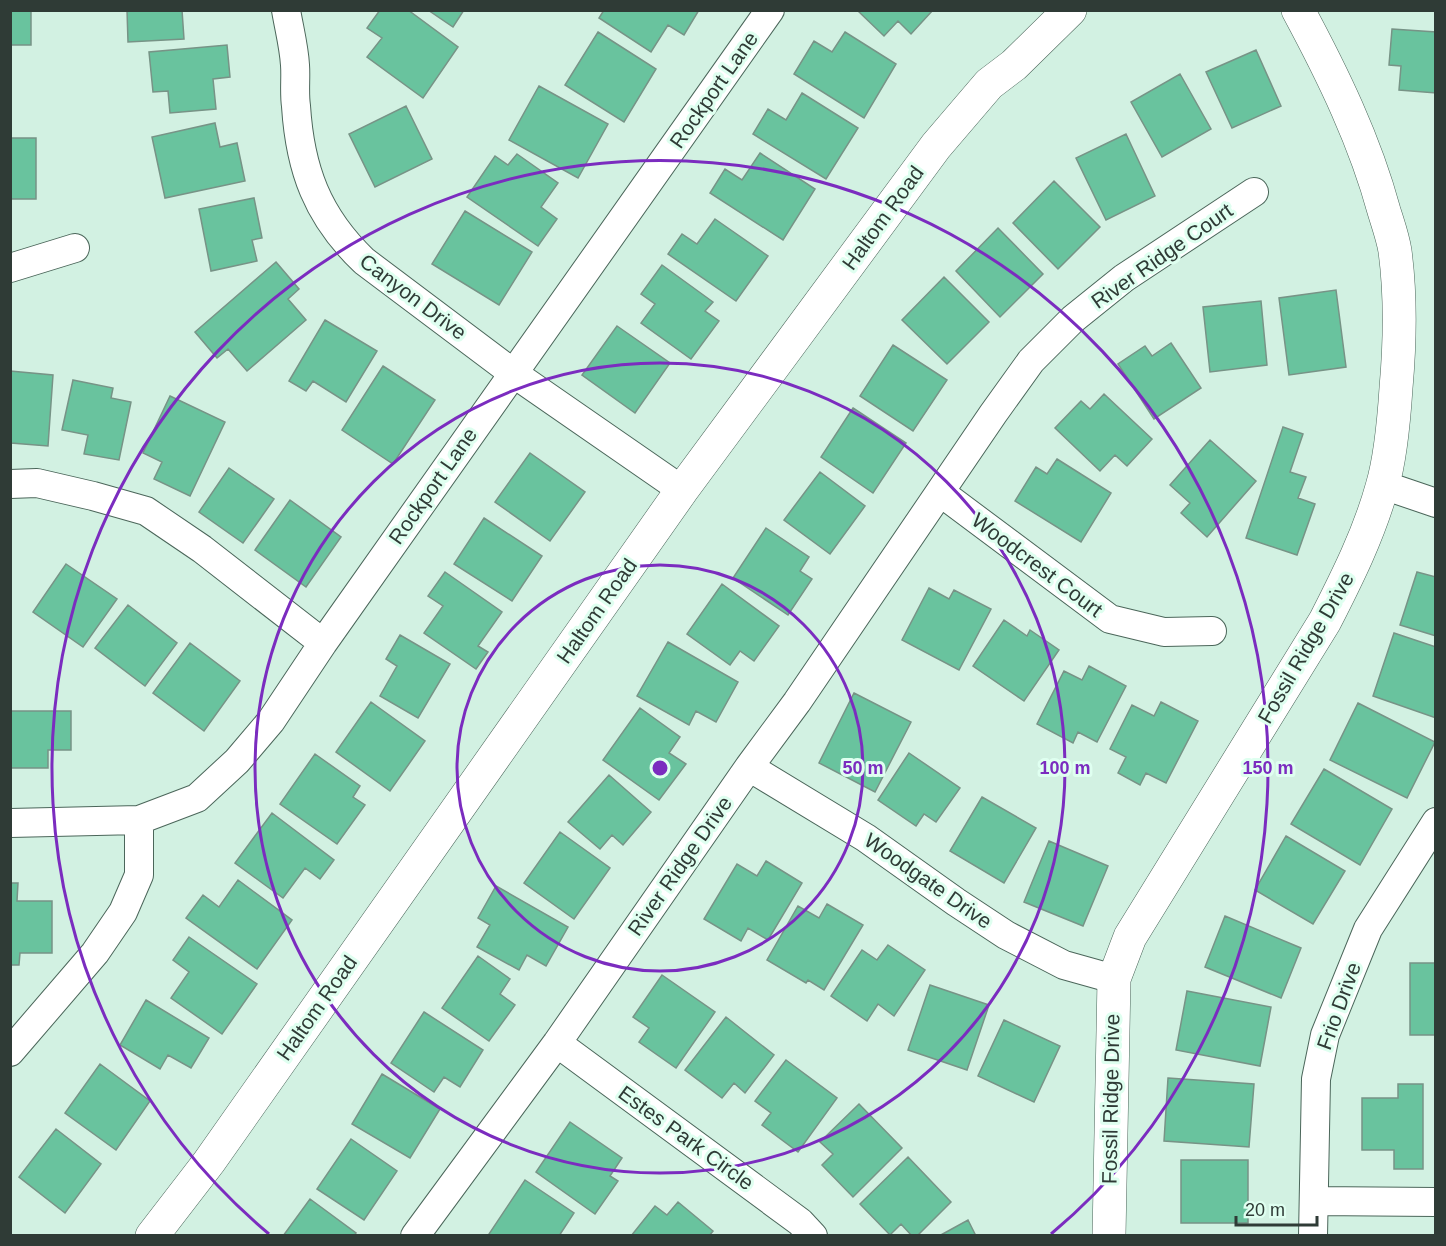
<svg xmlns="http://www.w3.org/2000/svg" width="1446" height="1246" viewBox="0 0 1446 1246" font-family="Arial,sans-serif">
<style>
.building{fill:#69c39e;stroke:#779386;stroke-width:1.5}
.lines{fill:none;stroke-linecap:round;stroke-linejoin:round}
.street-casing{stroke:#4b665a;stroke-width:30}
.secondary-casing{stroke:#4b665a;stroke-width:34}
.street{stroke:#fff;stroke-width:28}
.secondary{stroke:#fff;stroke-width:33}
.ring{fill:none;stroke:#7b2cbf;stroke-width:3}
.labels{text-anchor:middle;stroke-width:6;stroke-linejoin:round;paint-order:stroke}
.street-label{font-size:21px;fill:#2f3b36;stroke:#dffff0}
.centre{fill:#7b2cbf;stroke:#dffff0;stroke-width:3}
.ring-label{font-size:18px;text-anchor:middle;font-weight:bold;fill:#7b2cbf;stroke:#dffff0;stroke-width:6;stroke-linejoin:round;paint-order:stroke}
</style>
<rect width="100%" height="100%" fill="#d2f1e2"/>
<path class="building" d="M10,10H31V45H10Z
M127,10H182L184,39L128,42Z
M380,10H408L458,47L423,98L367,57L382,38L367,28Z
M428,10H464L453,27Z
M604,10H699L684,35L668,25L651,52L599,18Z
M857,10H933L911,34L898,21L884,36Z
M1392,29L1436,32V93L1399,90L1401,66L1389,65Z
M598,32L656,69L624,122L565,85Z
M845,32L896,64L864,118L794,74L814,41L832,52Z
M227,45L230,77L213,79L216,109L170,113L168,91L153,92L149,52Z
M1256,50L1281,106L1232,128L1206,72Z
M1180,74L1211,129L1162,157L1131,102Z
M539,86L608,124L578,178L509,140Z
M802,93L858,128L826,179L753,134L768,109L786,120Z
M406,106L432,159L375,187L349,134Z
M215,123L220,147L237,143L245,181L165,198L152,137Z
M1126,134L1155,196L1106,220L1076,158Z
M10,138H36V199H10Z
M760,153L815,189L783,240L710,193L725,169L742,180Z
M517,154L558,183L541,207L557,219L538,246L467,197L495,156L508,165Z
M1054,181L1100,227L1058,269L1013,223Z
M254,198L262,238L252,240L257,261L211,271L199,209Z
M465,211L532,252L499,305L432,264Z
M715,219L768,256L736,301L668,254L682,234L697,244Z
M998,228L1043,274L1000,317L956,271Z
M276,262L299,289L288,299L306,320L247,371L228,349L217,358L195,332Z
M662,265L713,302L705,311L719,321L691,359L641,323L655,304L641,294Z
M944,277L989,322L947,364L902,320Z
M1336,290L1346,367L1289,375L1279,298Z
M1261,301L1267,365L1210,372L1203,307Z
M325,320L377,351L346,402L313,381L306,391L289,381Z
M617,326L670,363L635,413L582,375Z
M1171,343L1201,388L1154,419L1118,364L1145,346L1152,356Z
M893,345L947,380L913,431L860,396Z
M383,366L435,400L393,464L342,430Z
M10,371L53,375L48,446L11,443Z
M73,380L113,388L111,398L131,402L119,460L84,454L88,435L62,430Z
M1104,394L1152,439L1127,466L1115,455L1100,471L1055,428L1081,401L1090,409Z
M170,396L225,422L190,496L154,479L162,462L143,453Z
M853,408L906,443L873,493L821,457Z
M1283,427L1303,434L1290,472L1306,477L1298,498L1315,504L1297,555L1246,538Z
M1210,440L1256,481L1207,537L1181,513L1190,503L1170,485Z
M530,453L585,492L550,541L495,502Z
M1057,459L1111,493L1081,542L1015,501L1036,467L1047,474Z
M229,468L274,499L243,543L199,512Z
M820,472L865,506L830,554L784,520Z
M290,500L341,537L306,587L255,550Z
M484,518L542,556L512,601L454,564Z
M766,528L809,557L800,571L812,579L788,615L733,578Z
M66,564L117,599L83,647L33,612Z
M445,572L502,612L478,646L488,652L476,669L424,633L443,606L428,596Z
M1417,572L1436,577V636L1400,625Z
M722,584L779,626L754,661L740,651L730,665L687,634Z
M929,588L949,599L954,590L991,609L959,670L902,640Z
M128,605L177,643L145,686L95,648Z
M1004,620L1027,636L1030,630L1059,650L1024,701L973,666Z
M1394,633L1436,647V718L1373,696Z
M400,635L450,664L418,718L380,696L397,666L386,659Z
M668,642L738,682L716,722L696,711L689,725L637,696Z
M190,643L240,681L204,731L153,693Z
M1089,666L1126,686L1097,742L1078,732L1073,743L1037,724L1064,671L1082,680Z
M854,693L911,722L875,792L819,763Z
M371,702L425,741L390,791L336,752Z
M1161,702L1198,721L1166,783L1146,773L1140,785L1118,773L1126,757L1110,749L1132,705L1154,716Z
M1358,703L1435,742L1407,798L1330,760Z
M640,708L680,737L669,753L686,764L659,800L603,760Z
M10,711H71V750H48V768H10Z
M909,753L960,788L936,822L924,814L916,826L878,800Z
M315,754L360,786L353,797L365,805L337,844L280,804Z
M1324,769L1392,809L1360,865L1291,824Z
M609,775L651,812L623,845L612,835L600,849L568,822Z
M982,797L1036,828L1004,883L950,851Z
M272,813L334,860L320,879L305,868L283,898L235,863Z
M560,832L610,868L574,919L524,883Z
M1286,836L1345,871L1313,924L1255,890Z
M1049,841L1108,866L1083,926L1024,902Z
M766,861L802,883L768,940L748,928L741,941L704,919L737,864L757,876Z
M238,880L292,920L257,969L186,918L203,895L219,907Z
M10,883H18L17,901H52V953H20L19,965H10Z
M496,886L568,927L546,966L527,955L519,970L477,947L490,925L478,918Z
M827,904L863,925L824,990L808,980L806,983L767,960L798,906L819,918Z
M1225,916L1301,948L1281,998L1205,967Z
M189,937L257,984L222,1034L171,998L189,972L173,960Z
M888,945L925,970L894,1016L878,1004L867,1021L831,996L862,950L877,960Z
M478,956L510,979L500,994L515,1005L489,1041L442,1008Z
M1410,963H1436V1035H1410Z
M662,975L715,1012L676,1068L639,1042L649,1028L633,1017Z
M930,985L989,1005L967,1070L908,1050Z
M1187,991L1271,1007L1260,1066L1176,1050Z
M146,1000L209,1038L191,1068L168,1055L160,1069L120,1045Z
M424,1012L483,1050L460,1087L444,1077L434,1092L391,1063Z
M726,1017L774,1055L745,1093L734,1083L722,1098L685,1070Z
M1004,1020L1060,1046L1034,1102L978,1076Z
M786,1060L837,1098L798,1152L762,1125L771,1113L755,1101Z
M100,1064L150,1101L116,1150L65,1113Z
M382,1074L440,1109L410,1158L352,1124Z
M1168,1078L1254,1084L1249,1147L1164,1141Z
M1398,1084H1423V1169H1394V1150H1362V1098H1398Z
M859,1104L902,1148L853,1197L822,1165L833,1154L820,1142Z
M570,1122L622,1158L610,1176L618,1181L595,1214L536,1172Z
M56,1129L101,1164L65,1213L19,1177Z
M351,1139L397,1171L364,1220L317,1189Z
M908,1157L951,1202L917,1236H912L901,1224L890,1235L860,1204Z
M1181,1160H1248V1223H1181Z
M525,1180L574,1213L559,1236H492L489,1234Z
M310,1199L356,1233L354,1236H283Z
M678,1202L713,1231L709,1236H631L655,1206L667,1215Z
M968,1220L976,1236H939Z"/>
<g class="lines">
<defs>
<path id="street" d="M286,10C289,28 294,47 295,65C296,78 294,92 296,106C300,169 317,216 364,261L513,373L682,490
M10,268L75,248
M10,484L37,483L93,496L146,511L202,549L323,643
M1383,485L1436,503
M940,492L1110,619L1164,632L1212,631
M749,767L866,838L956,902L1006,935L1064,965L1114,979
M10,823L139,820L197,798L237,761L271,721L323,643L770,10
M557,1043L800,1222L813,1236
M10,1052L95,953L123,912L139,875V820
M1314,1201L1436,1202
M415,1236L557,1043L749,767L797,702L993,414L1031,361L1073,319L1124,278L1254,192
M1313,1236L1316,1079L1325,1035L1368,929L1436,822"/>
<path id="secondary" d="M152,1236L209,1162L682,490L936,146L989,84L1014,65L1070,10
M1109,1236L1114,979L1130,937L1325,621C1347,578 1369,534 1382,487C1391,457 1394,419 1396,388C1400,343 1401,296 1395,251C1393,238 1388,224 1384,211C1365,141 1333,75 1298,10"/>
</defs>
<use href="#street" class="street-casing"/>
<use href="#secondary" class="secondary-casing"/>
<use href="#street" class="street"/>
<use href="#secondary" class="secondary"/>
</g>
<g class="ring">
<circle cx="660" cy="768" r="203"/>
<circle cx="660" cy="768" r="405"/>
<path d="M269 1234A608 608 0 1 1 1051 1234"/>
</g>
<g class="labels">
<g class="street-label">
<text transform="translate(714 90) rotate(-55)" y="7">Rockport Lane</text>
<text transform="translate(883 218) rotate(-54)" y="7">Haltom Road</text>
<text transform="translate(1162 256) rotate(-35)" y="7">River Ridge Court</text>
<text transform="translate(413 297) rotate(37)" y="7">Canyon Drive</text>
<text transform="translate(433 486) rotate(-55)" y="7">Rockport Lane</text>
<text transform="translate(1037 565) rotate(37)" y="7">Woodcrest Court</text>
<text transform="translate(597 611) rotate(-55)" y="7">Haltom Road</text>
<text transform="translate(1306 648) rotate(-60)" y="7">Fossil Ridge Drive</text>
<text transform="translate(680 866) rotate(-55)" y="7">River Ridge Drive</text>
<text transform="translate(928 881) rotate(35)" y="7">Woodgate Drive</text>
<text transform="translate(1339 1006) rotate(-70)" y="7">Frio Drive</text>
<text transform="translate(317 1008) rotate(-55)" y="7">Haltom Road</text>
<text transform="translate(1111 1099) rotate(-89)" y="7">Fossil Ridge Drive</text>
<text transform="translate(686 1138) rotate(36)" y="7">Estes Park Circle</text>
</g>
</g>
<circle cx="660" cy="768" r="9" class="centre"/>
<g class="ring-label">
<text x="863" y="774">50 m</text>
<text x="1065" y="774">100 m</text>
<text x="1268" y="774">150 m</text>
</g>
<rect width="1446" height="1246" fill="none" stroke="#2f3b36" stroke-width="24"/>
<path d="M1236 1216v9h81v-9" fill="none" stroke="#2f3b36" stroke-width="3"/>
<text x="1245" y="1216" font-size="18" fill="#2f3b36" stroke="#dffff0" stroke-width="4.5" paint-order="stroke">20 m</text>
</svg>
